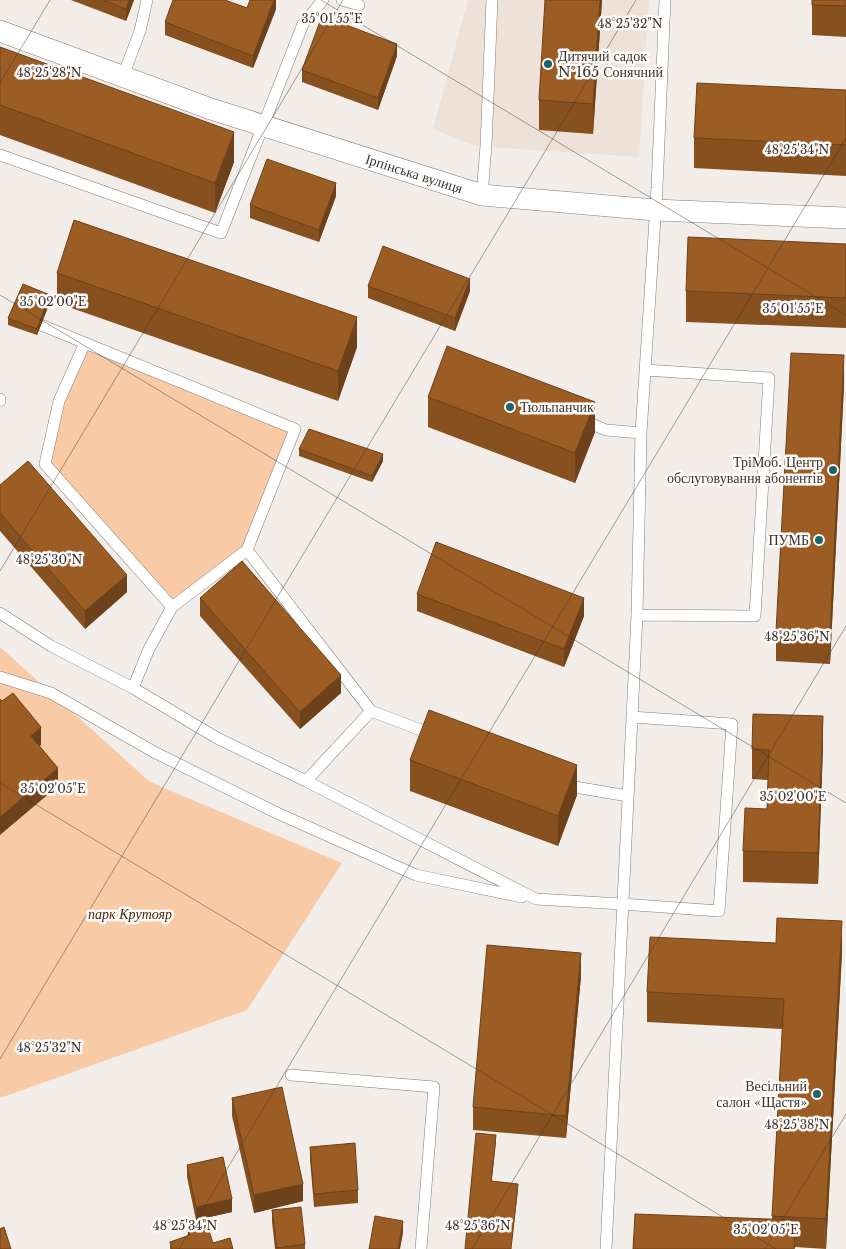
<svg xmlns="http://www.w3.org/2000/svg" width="846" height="1249" viewBox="0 0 846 1249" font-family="'Libre Baskerville',serif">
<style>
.built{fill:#ede1d8}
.green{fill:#f8caa6}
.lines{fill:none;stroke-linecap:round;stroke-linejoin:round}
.lane-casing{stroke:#817c78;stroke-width:12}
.street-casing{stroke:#817c78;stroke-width:22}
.lane{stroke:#fff;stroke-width:11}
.street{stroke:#fff;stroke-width:21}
.wall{fill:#86501f}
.shaded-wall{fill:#6d4119}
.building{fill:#9c5d24;stroke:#6d4119}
.ticks{fill:none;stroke:#373533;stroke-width:1;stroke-opacity:0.45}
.poi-dot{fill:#18646f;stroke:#fffaf7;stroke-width:2}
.labels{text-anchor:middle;stroke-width:5;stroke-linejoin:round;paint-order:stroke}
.poi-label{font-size:14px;fill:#373533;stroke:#fffaf7;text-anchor:end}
.street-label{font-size:14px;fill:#373533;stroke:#fffaf7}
.park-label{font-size:14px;font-style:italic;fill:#462a12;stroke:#fffaf7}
.ticks-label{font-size:12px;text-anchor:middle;fill:#373533;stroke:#fffaf7;stroke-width:5;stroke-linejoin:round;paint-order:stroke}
</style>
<rect width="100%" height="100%" fill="#f2ede8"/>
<path class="built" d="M468,0H649L639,157L476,146L433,129Z"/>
<path class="green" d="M85,343L295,429L247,550L172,607L45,464L59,401Z
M0,647L150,782L342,863L247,1010L0,1098Z"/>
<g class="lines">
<defs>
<path id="lane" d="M342,0L359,5
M123,76L140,31L147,0
M0,155L221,233L303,24L323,0
M482,195L486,146L492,0
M41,325L295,429L247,550L172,607L149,649L133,688
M85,343L59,401L45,464L172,607
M0,399V401
M582,420L606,430L641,433
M247,550L371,711L434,735
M0,613L51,646L133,688L217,738L306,781L536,899L622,904L719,911L732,724L632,717
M637,615L755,616L769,378L645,370
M0,677L51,693L154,752L277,813L416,875L522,897
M306,781L371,711
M563,785L628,796
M291,1075L434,1087L421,1249
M606,1249L637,615L641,433L657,188L665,0"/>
<g id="street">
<path id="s1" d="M0,31L211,109L482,195L655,210L846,218"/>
</g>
</defs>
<use href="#lane" class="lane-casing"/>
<use href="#street" class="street-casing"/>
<use href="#lane" class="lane"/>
<use href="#street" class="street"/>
</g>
<path class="wall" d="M71,0H134L126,21Z
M276,0V9L253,68L165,35V22L247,8Z
M602,0L593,134L539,130V100Z
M812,0H846V37L812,35Z
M0,47L234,162L215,213L0,135Z
M397,56L378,110L302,82V70Z
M846,90V176L694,168V138Z
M336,196L319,242L250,218V205Z
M846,244V328L686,322V291Z
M57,273L357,347L338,401L57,303Z
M368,286L470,291L455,331L368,298Z
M50,302L37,335L8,325V318Z
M844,385L830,664L776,661V631Z
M428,397L595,432L575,483L428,427Z
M299,449L383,461L372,482L299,456Z
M0,485L127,592L85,629L0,531Z
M417,594L584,616L564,667L417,611Z
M200,598L341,693L300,729L200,616Z
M823,746L818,884L743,882V851L767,809L768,780L752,779V749Z
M410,760L577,795L558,846L410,791Z
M842,952L826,1249L795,1247V1249L772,1219L782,1029L647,1022V992Z
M581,976L566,1138L473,1130V1107Z
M232,1098L303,1201L254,1213L232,1116Z
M310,1147L358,1190V1203L314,1207L310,1159Z
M187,1165L232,1212L196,1220L187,1177Z
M272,1210L305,1244V1249H275L272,1222Z
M188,1228L213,1243L233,1249H170V1242L188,1236Z"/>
<path class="shaded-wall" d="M129,0H134L126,21V9Z
M274,0H276V9L253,68V56Z
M600,0H602L593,134V104Z
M397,44V56L378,110V98Z
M234,132V162L215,213V183Z
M336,183V196L319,242V230Z
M470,279V291L455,331V318Z
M50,295V302L37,335V329Z
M357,317V347L338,401V371Z
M844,355V385L830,664V633Z
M595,402V432L575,483V453Z
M383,454V461L372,482V476Z
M127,575V592L85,629V611Z
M584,598V616L564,667V649Z
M341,675V693L300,729V712Z
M823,716V746L818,884V853Z
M41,727V745L31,753V736Z
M577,765V795L558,846V816Z
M58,768V786L0,835V817Z
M842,921V952L826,1249V1219Z
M581,953V976L566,1138V1116Z
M496,1135V1142L491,1188V1181Z
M303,1184V1201L254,1213V1195Z
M518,1184V1190L511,1249Z
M232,1199V1212L196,1220V1207Z
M403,1221V1233L400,1249H398Z"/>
<path class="building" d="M103,0H129L126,9Z
M173,0H225L247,8L250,0H274L253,56L165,22Z
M545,0H600L593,104L539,100Z
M812,0H846V6L812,5Z
M322,16L397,44L378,98L302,70Z
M0,47L234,132L215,183L0,105Z
M697,83L846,90V145L694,138Z
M267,159L336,183L319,230L250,205Z
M74,220L357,317L338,371L57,273Z
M688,237L846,244V298L686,291Z
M383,246L470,279L455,318L368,286Z
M23,284L50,295L37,329L8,318Z
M447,346L595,402L575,453L428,397Z
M791,353L844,355L830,633L776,631Z
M309,429L383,454L372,476L299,449Z
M28,461L127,575L85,611L0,513V485Z
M436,542L584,598L564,649L417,594Z
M242,561L341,675L300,712L200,598Z
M13,693L41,727L31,736L58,768L0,817V699L2,701Z
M429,710L577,765L558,816L410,760Z
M753,714L823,716L818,853L743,851L745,808L767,809L769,750L752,749Z
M777,918L842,921L826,1219L772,1216L784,999L647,992L650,937L776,943Z
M487,945L581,953L566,1116L473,1107Z
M282,1087L303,1184L254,1195L232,1098Z
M476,1133L496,1135L491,1181L518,1184L511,1249H465Z
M355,1143L358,1190L314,1194L310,1147Z
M223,1157L232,1199L196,1207L187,1165Z
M301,1207L305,1244L277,1248L272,1210Z
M635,1214L795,1220L794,1249H633Z
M375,1216L403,1221L398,1249H369Z
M206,1222L213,1243L230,1238L233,1249H172L170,1242L190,1235L188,1228Z
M4,1227L11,1249H0V1229Z"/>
<path class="ticks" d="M321,0L846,315M0,83L50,0M0,295L846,803M0,571L343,0M0,783L776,1249M0,1059L636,0M179,1249L846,138M472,1249L846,626M765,1249L846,1114"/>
<g class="poi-dot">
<circle cx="548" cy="64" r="5"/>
<circle cx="510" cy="407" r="5"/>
<circle cx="833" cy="470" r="5"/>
<circle cx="819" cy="540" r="5"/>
<circle cx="817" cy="1094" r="5"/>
</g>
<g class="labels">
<g class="poi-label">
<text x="558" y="61" text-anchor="start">Дитячий садок<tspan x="558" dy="16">№165 Сонячний</tspan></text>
<text x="520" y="412" text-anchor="start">Тюльпанчик</text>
<text x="823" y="467">ТріМоб. Центр<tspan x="823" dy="16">обслуговування абонентів</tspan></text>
<text x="809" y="545">ПУМБ</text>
<text x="807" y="1091">Весільний<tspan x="807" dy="16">салон «Щастя»</tspan></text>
</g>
<g class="street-label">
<text dy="5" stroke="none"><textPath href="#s1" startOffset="438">Ірпінська вулиця</textPath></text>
</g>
<g class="park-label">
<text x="130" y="919">парк Крутояр</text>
</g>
</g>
<g class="ticks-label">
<text x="332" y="23">35°01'55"E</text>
<text x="630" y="28">48°25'32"N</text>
<text x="49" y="77">48°25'28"N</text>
<text x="797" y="154">48°25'34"N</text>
<text x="53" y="306">35°02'00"E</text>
<text x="793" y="313">35°01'55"E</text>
<text x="49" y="564">48°25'30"N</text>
<text x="797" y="641">48°25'36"N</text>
<text x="53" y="793">35°02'05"E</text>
<text x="793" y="801">35°02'00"E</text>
<text x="49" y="1052">48°25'32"N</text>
<text x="797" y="1129">48°25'38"N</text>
<text x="185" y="1230">48°25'34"N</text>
<text x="478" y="1230">48°25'36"N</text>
<text x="766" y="1234">35°02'05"E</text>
</g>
</svg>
